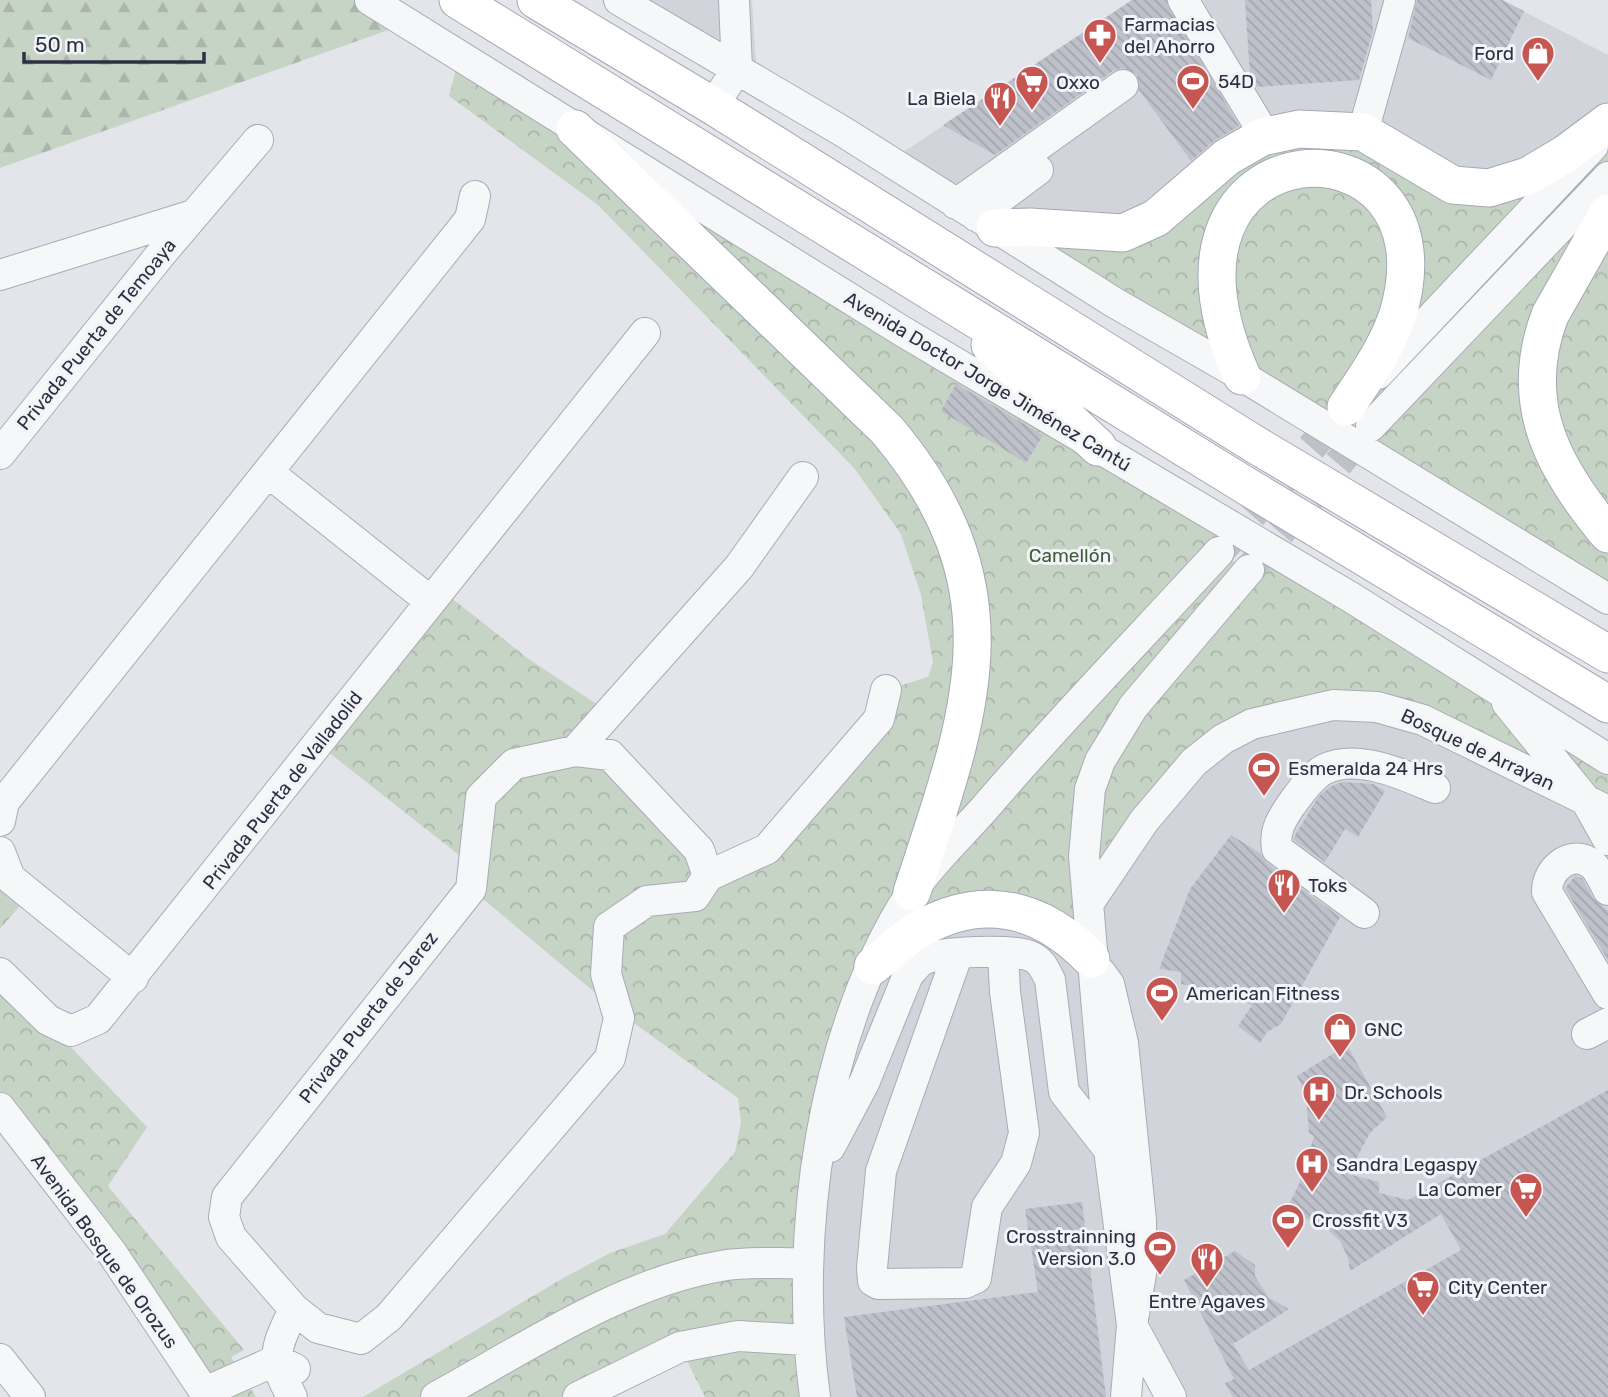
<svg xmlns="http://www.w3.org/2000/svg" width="1608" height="1397" viewBox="0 0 1608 1397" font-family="Rubik,sans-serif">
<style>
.built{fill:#d2d4dc}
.forest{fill:url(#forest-firs)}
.park{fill:url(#park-crowns)}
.building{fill:url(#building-back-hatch)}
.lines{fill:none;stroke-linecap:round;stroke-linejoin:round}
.minor-tunnel{stroke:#bfc1c9;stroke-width:30;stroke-dasharray:30 15;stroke-linecap:butt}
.minor-casing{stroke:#a9abb5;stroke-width:32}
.major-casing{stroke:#a4a8b5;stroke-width:39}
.minor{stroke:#f6f7f9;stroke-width:30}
.major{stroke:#fff;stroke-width:37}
.labels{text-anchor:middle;stroke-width:6;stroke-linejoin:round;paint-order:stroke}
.poi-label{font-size:19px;fill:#2c3042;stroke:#f3f4f8;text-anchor:start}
.street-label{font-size:19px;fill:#2c3042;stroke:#f3f4f8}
.park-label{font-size:19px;fill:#3b5d3b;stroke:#f3f4f8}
</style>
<defs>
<pattern id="forest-firs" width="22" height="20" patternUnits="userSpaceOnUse" patternTransform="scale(1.75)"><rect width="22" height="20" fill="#c6d4c5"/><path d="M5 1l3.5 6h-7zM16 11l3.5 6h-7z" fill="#aab6aa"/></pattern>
<pattern id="park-crowns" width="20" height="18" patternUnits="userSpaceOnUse" patternTransform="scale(1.75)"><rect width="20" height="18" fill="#c6d4c5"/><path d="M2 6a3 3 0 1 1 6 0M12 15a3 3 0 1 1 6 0" fill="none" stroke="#aab6aa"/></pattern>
<pattern id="building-back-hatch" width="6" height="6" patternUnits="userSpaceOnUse" patternTransform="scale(1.75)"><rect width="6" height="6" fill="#bec0ca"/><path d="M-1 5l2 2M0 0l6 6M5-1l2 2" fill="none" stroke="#a3a5af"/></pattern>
</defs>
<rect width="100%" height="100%" fill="#e4e5eb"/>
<path class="built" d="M649,0H752L756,62L727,47Z
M1132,0H1502L1608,55V122L1528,176L1156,218L1030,227L890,161Z
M1358,705L1608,811V1397H1171L1150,1357L1126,1397H815L806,1263L873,966L918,930L1090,901L1223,739Z"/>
<path class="forest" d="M0,0H369L408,23L0,168Z"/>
<path class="park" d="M460,54L1239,531L1220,553L1249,570L1271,550L1608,759V811L1377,707L1223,739L1090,901L1091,959L987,908L873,966L825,1123L815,1397H705L680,1347L577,1397H363L565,1277L610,1253L665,1234L735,1152L741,1122L738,1098L617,1011L471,889L473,866L318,744L440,589L526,657L610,713L575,751L610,755L708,876L767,849L886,690L928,677L933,662L921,595L901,534L854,468L598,205L449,96Z
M1608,122V599L1377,460L1370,426L1340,415L1312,421L995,228L1105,234L1299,129L1471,189Z
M0,852L30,894L0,929Z
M0,973L147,1127L108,1186L244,1350L231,1357L256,1397H223L0,1105Z"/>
<path class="building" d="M1132,0H1166L1239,126L1214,141L1191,161L1139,90L1137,74L1122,68L1113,71L995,155L943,125Z
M1245,0H1371L1373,31L1359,80L1256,87L1250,76Z
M1417,0H1502L1524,11L1491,80L1408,38Z
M956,384L1043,435L1026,463L941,411Z
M1342,782L1373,784L1385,791L1358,837L1345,829L1325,862L1294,840L1295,835L1319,796L1330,787Z
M1231,835L1260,853L1267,863L1340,917L1281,1024L1267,1032L1260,1043L1238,1026L1252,1005L1217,991L1181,984V972L1159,969L1190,889Z
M1575,876L1582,878L1593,898L1608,911V960L1565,888Z
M1347,1045L1387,1117L1370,1133L1348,1174L1379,1182V1193L1408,1200L1608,1090V1397H1233L1225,1383L1234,1379L1184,1280L1235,1251L1255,1265V1276L1269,1298L1289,1309L1233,1344L1249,1370L1461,1250L1441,1214L1350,1271L1348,1258L1340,1241L1326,1228L1312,1219L1281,1220L1300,1182L1314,1136L1309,1133L1306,1094L1297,1076Z
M1082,1202L1106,1397H857L844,1317L1038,1292L1025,1209Z"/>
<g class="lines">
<path class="minor-tunnel" d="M1222,549L1340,415
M1251,567L1370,426"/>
<defs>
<path id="minor" d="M370,0L902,331L1352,598L1608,759
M619,0L842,131L1115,303L1242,376L1608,599
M1183,0L1266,137
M713,106L737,69L734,0
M1363,132L1400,0
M956,204L1123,85
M976,216L1038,170
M0,275L193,215
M1378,374L1593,146
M1371,426L1608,177
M0,454L161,254L258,140
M269,473L430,601
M1507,703L1585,799L1608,840
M575,751L739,567L803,477
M0,821L4,802L470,219L475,196
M0,852L10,878L133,978
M708,876L699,850L610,755L575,751L514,764L481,797L471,889L227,1197L224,1217L231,1237L294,1309L318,1328L361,1339L389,1317L610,1058L619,1018L606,974L609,927L647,901L695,896L708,876L767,849L879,719L886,690
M1608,890C1604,882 1599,871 1593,865C1573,847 1546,869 1547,892L1608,994
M1090,901L1144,821L1194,762L1223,739L1252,724L1333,705L1377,707L1423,720L1608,811
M1364,913L1277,849C1274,831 1281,820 1291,805C1300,793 1311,776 1325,769C1358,753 1404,775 1435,788
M958,953L881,1171L872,1268L873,1281L878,1284L965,1283L976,1278L987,1207L1016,1163L1024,1133L1005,992L1003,954
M0,973L48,1020L71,1031L98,1019L645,333
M1101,973L1109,984L1123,1043L1141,1220V1274L1132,1325L1171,1397
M1587,1034L1608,1023
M0,1108L112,1253L208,1397
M830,1147L864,1083L908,975C913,970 917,963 923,960C939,951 1013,949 1030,956C1041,960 1045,970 1050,980L1064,1092L1109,1150
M0,1359L30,1397
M205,1392L277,1360L295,1369
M292,1397C270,1356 275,1350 294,1309
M436,1397C524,1349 621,1283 721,1266C748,1261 778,1264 806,1263
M578,1397L680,1347L738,1336L807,1340
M815,1397C793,1236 821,1032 911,893C931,863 960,836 984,809C1059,721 1140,638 1219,552
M1126,1397L1132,1325L1109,1150L1084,856L1090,789L1100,761L1133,707L1249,570"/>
<path id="major" d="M458,0L1248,487L1608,704
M536,0L713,106L1256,445L1608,654
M575,129L887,430C1022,590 970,716 912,892
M1608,213L1550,315C1517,402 1552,467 1608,534
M995,228L1030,227L1123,233L1156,218L1227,157L1262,137L1299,129L1363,132L1453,185L1489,188L1528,176L1565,154L1608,122
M990,345L1098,447
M1242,376C1125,117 1460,105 1398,314C1387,348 1365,378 1346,407
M873,966C888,954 903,939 920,929C983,893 1042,908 1091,959"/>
</defs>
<use href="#minor" class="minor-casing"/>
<use href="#major" class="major-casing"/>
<use href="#minor" class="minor"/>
<use href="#major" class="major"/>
</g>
<defs>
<symbol id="pharmacy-pin" viewBox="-11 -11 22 30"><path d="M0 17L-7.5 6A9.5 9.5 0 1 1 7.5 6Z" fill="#c65652" stroke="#f3f4f8"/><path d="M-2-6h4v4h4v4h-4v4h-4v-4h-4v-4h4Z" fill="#fff"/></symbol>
<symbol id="shop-pin" viewBox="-11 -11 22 30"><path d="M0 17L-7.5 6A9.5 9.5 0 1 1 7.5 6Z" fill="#c65652" stroke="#f3f4f8"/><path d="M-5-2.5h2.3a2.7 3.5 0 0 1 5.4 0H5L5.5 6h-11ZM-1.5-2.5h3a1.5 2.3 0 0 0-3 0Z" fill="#fff"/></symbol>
<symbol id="stadium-pin" viewBox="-11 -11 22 30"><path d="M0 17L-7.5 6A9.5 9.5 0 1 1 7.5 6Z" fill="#c65652" stroke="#f3f4f8"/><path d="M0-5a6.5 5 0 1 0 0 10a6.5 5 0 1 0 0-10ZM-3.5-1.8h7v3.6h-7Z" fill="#fff"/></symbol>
<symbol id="supermarket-pin" viewBox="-11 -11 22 30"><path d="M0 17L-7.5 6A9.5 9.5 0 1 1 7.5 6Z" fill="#c65652" stroke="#f3f4f8"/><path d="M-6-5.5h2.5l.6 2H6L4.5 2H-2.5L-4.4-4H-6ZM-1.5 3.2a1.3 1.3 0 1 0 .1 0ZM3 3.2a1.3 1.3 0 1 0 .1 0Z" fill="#fff"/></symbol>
<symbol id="restaurant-pin" viewBox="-11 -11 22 30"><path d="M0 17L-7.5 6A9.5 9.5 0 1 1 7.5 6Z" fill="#c65652" stroke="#f3f4f8"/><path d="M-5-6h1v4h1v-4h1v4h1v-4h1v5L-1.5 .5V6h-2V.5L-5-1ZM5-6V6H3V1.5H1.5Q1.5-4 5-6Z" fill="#fff"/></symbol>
<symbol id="hospital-pin" viewBox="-11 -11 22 30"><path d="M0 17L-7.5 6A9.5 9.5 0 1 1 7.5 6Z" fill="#c65652" stroke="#f3f4f8"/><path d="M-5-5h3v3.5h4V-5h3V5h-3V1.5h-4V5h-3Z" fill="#fff"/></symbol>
</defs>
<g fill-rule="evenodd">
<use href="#pharmacy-pin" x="1081" y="16" width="38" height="52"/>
<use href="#shop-pin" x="1519" y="34" width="38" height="52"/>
<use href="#stadium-pin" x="1174" y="62" width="38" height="52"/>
<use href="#supermarket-pin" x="1013" y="63" width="38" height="52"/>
<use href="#restaurant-pin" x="981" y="79" width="38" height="52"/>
<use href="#stadium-pin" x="1245" y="749" width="38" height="52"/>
<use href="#restaurant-pin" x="1265" y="866" width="38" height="52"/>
<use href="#stadium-pin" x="1143" y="974" width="38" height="52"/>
<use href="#shop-pin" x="1321" y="1010" width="38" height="52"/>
<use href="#hospital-pin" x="1300" y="1073" width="38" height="52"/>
<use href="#hospital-pin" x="1293" y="1145" width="38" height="52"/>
<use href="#supermarket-pin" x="1507" y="1170" width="38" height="52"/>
<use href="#stadium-pin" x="1269" y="1201" width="38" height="52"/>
<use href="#stadium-pin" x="1141" y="1228" width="38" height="52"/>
<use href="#restaurant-pin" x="1188" y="1240" width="38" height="52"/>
<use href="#supermarket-pin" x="1404" y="1268" width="38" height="52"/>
</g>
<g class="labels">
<g class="poi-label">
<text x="1124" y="31">Farmacias<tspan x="1124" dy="22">del Ahorro</tspan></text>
<text x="1514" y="60" text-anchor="end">Ford</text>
<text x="1218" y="88">54D</text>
<text x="1056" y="89">Oxxo</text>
<text x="976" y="105" text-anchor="end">La Biela</text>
<text x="1288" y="775">Esmeralda 24 Hrs</text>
<text x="1308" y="892">Toks</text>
<text x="1186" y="1000">American Fitness</text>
<text x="1364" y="1036">GNC</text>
<text x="1344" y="1099">Dr. Schools</text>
<text x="1336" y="1171">Sandra Legaspy</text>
<text x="1502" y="1196" text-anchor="end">La Comer</text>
<text x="1312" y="1227">Crossfit V3</text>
<text x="1136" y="1243" text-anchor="end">Crosstrainning<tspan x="1136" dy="22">Version 3.0</tspan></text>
<text x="1448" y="1294">City Center</text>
<text x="1207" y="1308" text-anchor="middle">Entre Agaves</text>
</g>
<g class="street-label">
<text transform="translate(96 334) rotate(-51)" y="7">Privada Puerta de Temoaya</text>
<text transform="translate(988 381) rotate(31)" y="7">Avenida Doctor Jorge Jiménez Cantú</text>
<text transform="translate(1478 749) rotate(25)" y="7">Bosque de Arrayan</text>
<text transform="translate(282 790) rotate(-52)" y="7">Privada Puerta de Valladolid</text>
<text transform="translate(368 1017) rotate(-52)" y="7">Privada Puerta de Jerez</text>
<text transform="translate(105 1251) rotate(54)" y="7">Avenida Bosque de Orozus</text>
</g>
<g class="park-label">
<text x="1070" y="562">Camellón</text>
</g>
</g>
<path d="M24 52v10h180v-10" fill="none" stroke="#2c3042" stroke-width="3.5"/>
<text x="35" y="52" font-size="21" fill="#2c3042" stroke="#f3f4f8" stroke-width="5" paint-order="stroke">50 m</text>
</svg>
